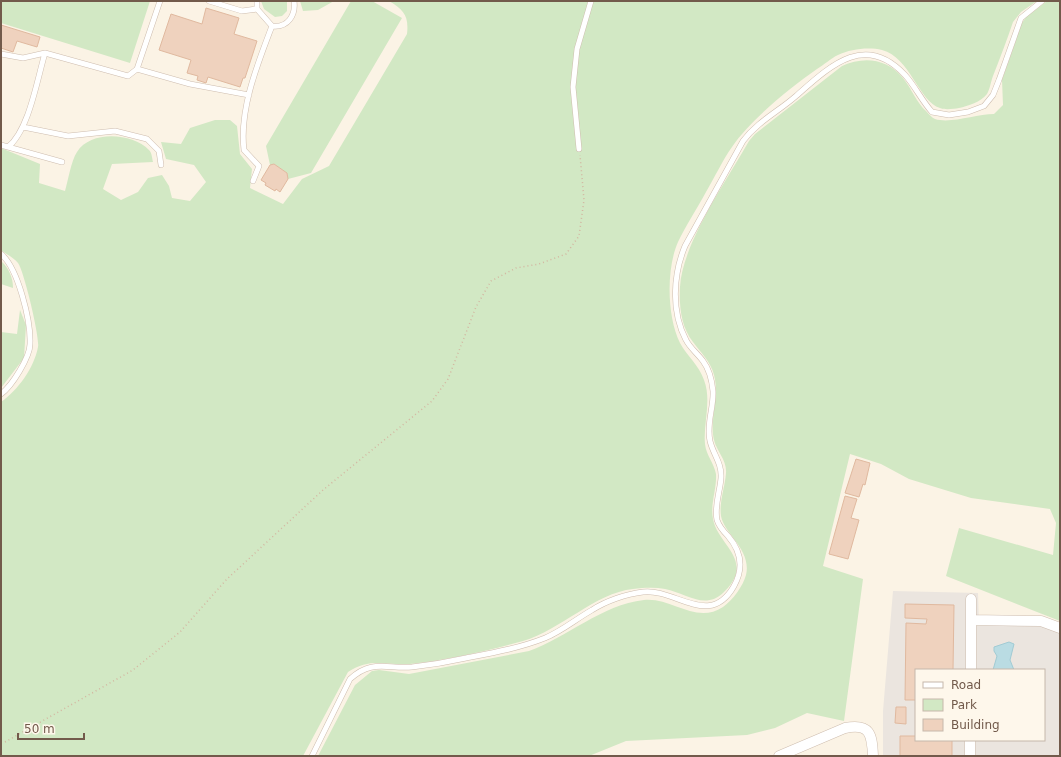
<svg xmlns="http://www.w3.org/2000/svg" width="1061" height="757" viewBox="0 0 1061 757" font-family="'DejaVu Sans',sans-serif">
<style>
.industrial{fill:#ebe5df;fill-rule:evenodd}
.green{fill:#d2e8c4}
.water{fill:#badce3;stroke:#a1cbd4}
.building{fill:#efd2be;stroke:#e0b99f}
.lines{fill:none;stroke-linecap:round;stroke-linejoin:round}
.lane-casing{stroke:#cebdaf;stroke-width:6}
.street-casing{stroke:#cebdaf;stroke-width:11}
.path{stroke:#d3b6a1;stroke-width:1.5;stroke-dasharray:1 3;stroke-linecap:butt}
.lane{stroke:#fff;stroke-width:5}
.street{stroke:#fff;stroke-width:10}
</style>
<rect width="100%" height="100%" fill="#fbf3e5"/>
<path class="industrial" d="M893,591L978,593L979,624H1041L1060,631V756H883V711ZM916,670H1044V740H916Z"/>
<path class="green" d="M1,1H150L130,63L1,23Z
M261,1H287V11L282,16L275,17L264,9Z
M300,1H334L318,10L303,11Z
M351,1H372L402,18L311,173L288,179L287,173L274,164L270,165L266,146Z
M389,1H1037L1021,12L1013,22C1007,40 1000,58 993,76C991,81 990,89 987,94C981,102 968,106 959,108C954,109 944,110 940,108C919,102 910,57 882,50C868,47 851,49 838,55C831,58 824,65 817,69C790,88 750,120 732,147C722,161 715,177 706,192C697,209 686,225 678,242C666,269 667,317 680,343C687,356 699,365 704,380C712,401 703,423 705,444C706,455 714,463 716,474C717,489 710,504 713,519C718,546 756,560 724,592C705,611 686,593 665,589C654,587 643,588 633,589C595,593 561,630 523,641C487,651 447,660 410,664C386,666 371,657 348,672L303,756H1V402C18,390 34,368 38,347C40,338 24,271 18,263C14,258 6,254 1,250V148L40,164L39,183L65,191C68,181 71,161 77,152C91,130 132,133 149,150C152,153 152,158 153,162L112,164L103,189L121,200L138,192L148,178L162,175L169,186L172,198L190,201L206,182L194,165L166,159L161,142L181,144L190,128L215,120H230L237,126L240,154L252,169L250,188L283,204L302,179L329,166L407,34C409,16 404,10 389,1Z
M1047,1H1060V621L946,576L959,528L1053,555L1056,523L1050,509L971,498L909,479L881,464L850,454L823,566L863,579L844,721L807,713L775,728L747,735L626,741L589,756H318L355,685L372,671L379,670L409,674L529,651C568,637 601,605 644,600C672,597 696,625 723,607C733,600 743,586 746,575C752,550 724,534 721,516C719,502 725,487 726,473C727,460 717,452 714,440C709,419 720,397 714,375C711,362 701,353 693,342C681,327 679,306 680,287C682,244 727,180 749,141L755,134L842,66C863,56 887,58 903,78C912,89 916,102 926,111C929,114 932,118 935,119C951,124 976,114 994,114L1003,105L1002,80L1022,23L1026,17Z
M1,261C9,268 13,278 13,288L1,284Z
M20,310L26,325L24,358L1,388V332L17,334Z"/>
<path class="water" d="M1009,642L1014,644L1010,660L1014,670H993L997,656L994,651V647Z"/>
<path class="building" d="M206,8L239,18L234,34L257,41L245,78H243L240,87L208,77L206,83L197,80L198,76L187,73L191,60L159,50L171,14L202,24Z
M1,25L40,37L37,47L17,41L13,52L1,48Z
M274,164L287,173L288,179L280,192L276,189L275,191L265,185L266,183L261,180L270,165Z
M856,459L870,463L865,485L863,484L859,497L845,493Z
M845,496L857,499L851,518L859,520L848,559L829,554Z
M905,604L954,605L953,670H916V700H905L906,623L926,624L927,619L905,618Z
M896,707H906V724L895,723Z
M900,736H916V740H952V756H900Z"/>
<g class="lines">
<defs>
<path id="lane" d="M209,1L242,11L257,9L272,26C258,63 239,109 244,150L259,166L253,181
M257,1V9
M272,26C288,28 296,15 294,1
M1,54L23,58L45,53L128,76L137,69L160,1
M137,69L190,84L249,95
M23,127L68,136L115,131L147,139L159,151L161,165
M1,145L8,147C29,130 37,80 45,53
M8,147L62,162
M579,149L573,87L577,49L591,1
M1,254C18,268 31,321 30,344C30,357 12,386 1,394
M312,756L350,679C372,659 386,669 412,667C430,665 448,662 466,658C492,653 520,648 545,638C562,631 576,619 592,610C606,601 626,594 643,592C675,588 710,629 734,586C744,568 741,551 728,536C724,532 719,526 717,520C714,506 720,492 721,478C722,463 713,454 710,441C706,424 714,407 713,391C712,381 709,369 703,361C698,354 690,348 686,340C671,312 673,275 685,246L743,141C757,122 779,111 796,96C830,66 865,32 905,75C915,86 922,101 932,112L949,115L968,112L984,106L993,95L999,80L1021,18L1042,1"/>
<path id="street" d="M971,620L1041,621L1060,628
M971,670V599
M779,756L845,728C870,723 872,734 873,756
M970,756V740"/>
</defs>
<use href="#lane" class="lane-casing"/>
<use href="#street" class="street-casing"/>
<path class="path" d="M5,742L133,670L180,632L227,579L323,490L432,401L448,379L476,307L491,281L516,268L539,264L566,254L579,236L584,200L580,155"/>
<use href="#lane" class="lane"/>
<use href="#street" class="street"/>
</g>
<rect width="1061" height="757" fill="none" stroke="#725a4b" stroke-width="4"/>
<rect x="915" y="669" width="130" height="72" fill="#fef7eb" stroke="#c6b8ab"/>
<rect x="923" y="682" width="20" height="6" fill="#ffffff" stroke="#c6b8ab"/>
<text x="951" y="689" font-size="12" fill="#725a4b">Road</text>
<rect x="923" y="699" width="20" height="12" fill="#d2e8c4" stroke="#c6b8ab"/>
<text x="951" y="709" font-size="12" fill="#725a4b">Park</text>
<rect x="923" y="719" width="20" height="12" fill="#efd2be" stroke="#c6b8ab"/>
<text x="951" y="729" font-size="12" fill="#725a4b">Building</text>
<path d="M18 733v6h66v-6" fill="none" stroke="#725a4b" stroke-width="2"/>
<text x="24" y="733" font-size="12" fill="#725a4b" stroke="#fef7eb" stroke-width="3" paint-order="stroke">50 m</text>
</svg>
